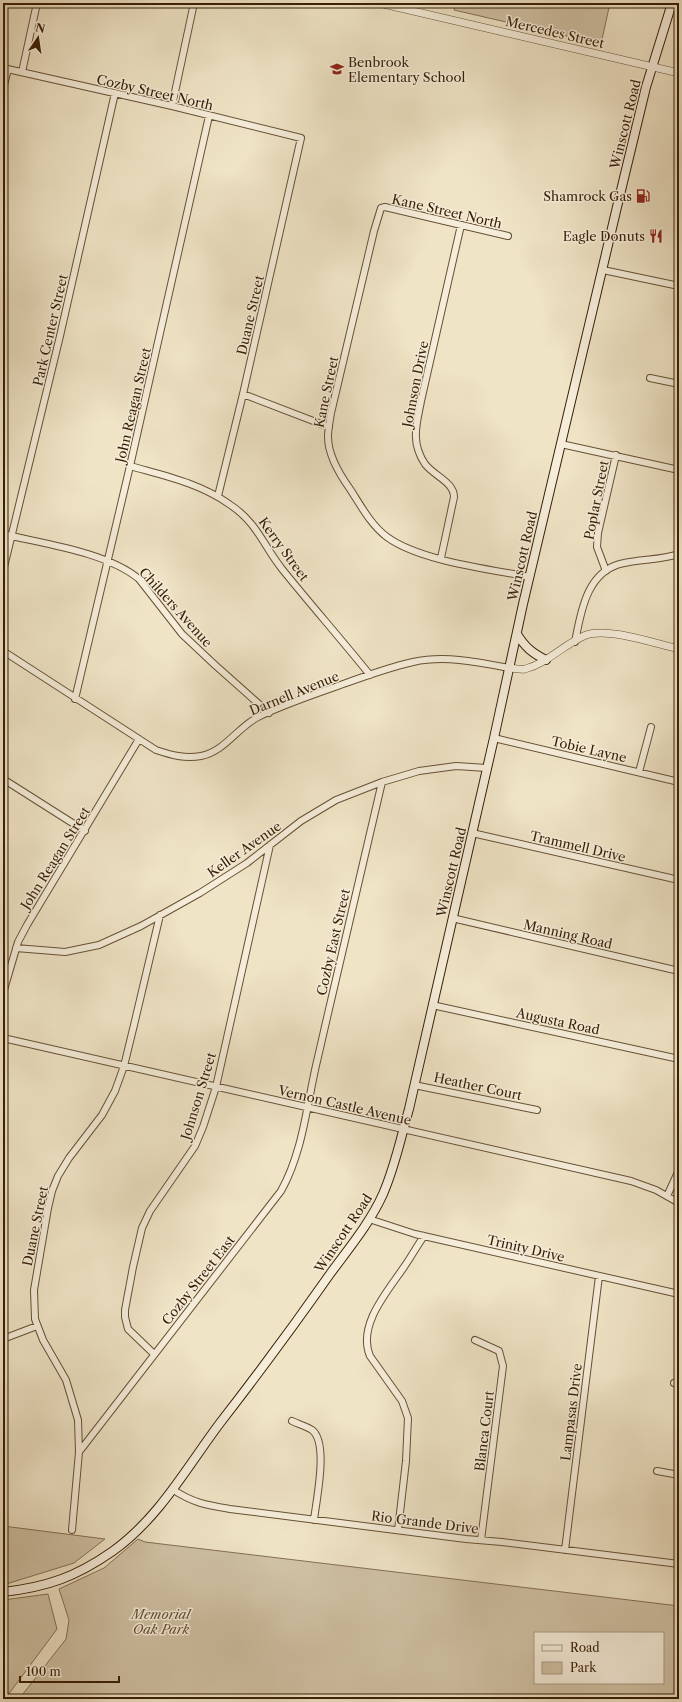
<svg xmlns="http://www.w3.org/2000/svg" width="682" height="1702" viewBox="0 0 682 1702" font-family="'Libre Caslon Text',serif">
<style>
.green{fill:#d0c2a5;stroke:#847055;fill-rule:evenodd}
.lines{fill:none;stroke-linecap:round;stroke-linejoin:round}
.minor-casing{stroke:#665035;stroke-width:8}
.tertiary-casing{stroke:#665035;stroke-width:8}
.secondary-casing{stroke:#381e05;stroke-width:10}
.minor{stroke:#f5edda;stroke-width:6}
.tertiary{stroke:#f5edda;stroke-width:7}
.secondary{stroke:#f5edda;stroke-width:8}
.labels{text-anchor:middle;stroke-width:3;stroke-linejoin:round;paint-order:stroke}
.street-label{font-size:13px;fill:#381e05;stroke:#f5edda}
.poi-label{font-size:13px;fill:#381e05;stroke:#f5edda;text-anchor:end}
.park-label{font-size:13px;font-style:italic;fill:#664f35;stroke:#f5edda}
</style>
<rect width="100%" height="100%" fill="#efe4c6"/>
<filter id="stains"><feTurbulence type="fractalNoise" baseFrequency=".005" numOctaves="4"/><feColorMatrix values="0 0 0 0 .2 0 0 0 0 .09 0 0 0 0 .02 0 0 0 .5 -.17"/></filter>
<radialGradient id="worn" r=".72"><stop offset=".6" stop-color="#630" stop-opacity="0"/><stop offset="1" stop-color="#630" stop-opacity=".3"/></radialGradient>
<path class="green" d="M456,3H610L601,44L454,10Z
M3,1526L105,1539L74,1563L3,1585Z
M138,1539L145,1542L679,1606V1699H19L66,1639L69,1620L59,1589L104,1568ZM535,1633H663V1683H535Z
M48,1594L57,1629L5,1699H3V1600Z"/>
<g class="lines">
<defs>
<path id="minor" d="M3,68L172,106L301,138L243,394L218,496
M22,72L37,3
M3,89L8,69
M172,106L194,3
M508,236L385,207L381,208L374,231L331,413C330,420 328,429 328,437C328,455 340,475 350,489C361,506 371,525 387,537C420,561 489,569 530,577
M603,270L679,286
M650,378L679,384
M243,394L329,427
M561,444L679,470
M130,466C165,476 199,483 229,504C257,522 263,545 282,569C311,605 341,639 370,675
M3,534C44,544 107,552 139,579L182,634L215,665L269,713
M441,558L454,497C454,482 434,476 425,464C420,457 416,446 416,438C415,426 419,413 421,401L461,225
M3,571L60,336L115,93
M606,571L597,547L598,533L616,455
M575,642C581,611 587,570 624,563C642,559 661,560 679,554
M3,651L156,750C171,755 185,759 201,756C225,751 237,728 258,717C283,705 309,696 335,687C360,678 386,668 413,662C445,655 478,662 509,668
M75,699L130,466L209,116
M494,738L679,782
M639,772L651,727
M3,779L85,831
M472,833L679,880
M452,918L679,971
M16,948L65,952L99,945L141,926L200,893L247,863L301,821L336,800L382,782L419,771L456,766L487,768
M3,993L18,942L27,925L139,739
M432,1005L679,1059
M3,1038L631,1181L656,1190L679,1203
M414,1085L537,1110
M667,1196L679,1170
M369,1219L415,1234L679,1294
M3,1339L37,1326
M475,1340L499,1351L503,1366L481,1540
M154,1354L128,1329L125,1317V1310L133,1267L142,1228L150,1211L195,1146L203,1127L216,1087L270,845
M674,1383L679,1384
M292,1421C298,1424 306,1426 312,1430C329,1443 316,1501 314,1520
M79,1452L281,1191C304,1150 307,1101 318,1057C339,965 361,873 382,782
M657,1471L679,1475
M172,1489C193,1503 206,1505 230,1509L466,1539L502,1542L679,1564
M72,1530L79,1452L78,1420L66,1380L43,1340L35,1319L34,1290L48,1208L52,1191L58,1176L69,1158L102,1115L115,1091L124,1066L134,1025L160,915
M398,1530L406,1461L408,1418L402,1401L370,1356C357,1325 388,1291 404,1267C411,1257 417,1246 424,1236
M565,1550L599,1276"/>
<path id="tertiary" d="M379,3L679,73
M509,668C514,668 520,670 525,669C548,663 564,644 586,635C608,627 656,644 679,649"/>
<path id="secondary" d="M517,634C525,647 532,653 546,660
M3,1592C47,1587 76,1577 113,1551C159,1518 187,1467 220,1423C258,1374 295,1324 330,1274C349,1248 370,1223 383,1194C395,1167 401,1137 409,1109L494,738L523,604L617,207L646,87L672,3"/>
</defs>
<use href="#minor" class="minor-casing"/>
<use href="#tertiary" class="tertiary-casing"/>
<use href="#secondary" class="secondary-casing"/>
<use href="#minor" class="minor"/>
<use href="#tertiary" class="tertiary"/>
<use href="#secondary" class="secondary"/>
</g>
<defs>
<symbol id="school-bare" viewBox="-9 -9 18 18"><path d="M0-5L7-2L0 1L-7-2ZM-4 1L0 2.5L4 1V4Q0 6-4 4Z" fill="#8f2418" stroke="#f5edda" stroke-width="2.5" paint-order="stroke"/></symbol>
<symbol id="fuel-bare" viewBox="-9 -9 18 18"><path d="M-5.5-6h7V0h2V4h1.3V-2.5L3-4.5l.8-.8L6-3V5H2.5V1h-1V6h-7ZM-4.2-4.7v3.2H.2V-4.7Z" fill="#8f2418" stroke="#f5edda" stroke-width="2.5" paint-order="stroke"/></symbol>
<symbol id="restaurant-bare" viewBox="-9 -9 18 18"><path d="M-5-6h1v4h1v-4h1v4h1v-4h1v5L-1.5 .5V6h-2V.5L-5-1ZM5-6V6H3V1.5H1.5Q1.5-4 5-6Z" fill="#8f2418" stroke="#f5edda" stroke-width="2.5" paint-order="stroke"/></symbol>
</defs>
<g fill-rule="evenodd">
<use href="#school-bare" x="327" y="59" width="20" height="20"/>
<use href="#fuel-bare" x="633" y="186" width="20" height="20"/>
<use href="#restaurant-bare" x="646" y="226" width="20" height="20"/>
</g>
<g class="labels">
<g class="street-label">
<text transform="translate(555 32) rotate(13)" y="5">Mercedes Street</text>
<text transform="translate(155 92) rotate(13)" y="5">Cozby Street North</text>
<text transform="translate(625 124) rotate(-76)" y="5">Winscott Road</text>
<text transform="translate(447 211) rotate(13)" y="5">Kane Street North</text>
<text transform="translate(250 315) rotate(-77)" y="5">Duane Street</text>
<text transform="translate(50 330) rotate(-77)" y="5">Park Center Street</text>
<text transform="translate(415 384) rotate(-79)" y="5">Johnson Drive</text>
<text transform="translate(326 392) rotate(-78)" y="5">Kane Street</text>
<text transform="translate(133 405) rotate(-77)" y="5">John Reagan Street</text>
<text transform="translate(596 500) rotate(-79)" y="5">Poplar Street</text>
<text transform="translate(284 549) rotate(54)" y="5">Kerry Street</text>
<text transform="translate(522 556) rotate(-77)" y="5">Winscott Road</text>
<text transform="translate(176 607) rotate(48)" y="5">Childers Avenue</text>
<text transform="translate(294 693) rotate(-22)" y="5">Darnell Avenue</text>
<text transform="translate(589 749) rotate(13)" y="5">Tobie Layne</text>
<text transform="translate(578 846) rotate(13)" y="5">Trammell Drive</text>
<text transform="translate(244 849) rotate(-35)" y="5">Keller Avenue</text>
<text transform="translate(55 858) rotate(-58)" y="5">John Reagan Street</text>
<text transform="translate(451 872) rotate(-77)" y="5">Winscott Road</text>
<text transform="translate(568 934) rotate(13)" y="5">Manning Road</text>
<text transform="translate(333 942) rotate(-77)" y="5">Cozby East Street</text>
<text transform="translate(558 1021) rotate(12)" y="5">Augusta Road</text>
<text transform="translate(478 1086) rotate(12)" y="5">Heather Court</text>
<text transform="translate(198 1096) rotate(-73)" y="5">Johnson Street</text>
<text transform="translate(345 1105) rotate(13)" y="5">Vernon Castle Avenue</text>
<text transform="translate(35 1226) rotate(-78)" y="5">Duane Street</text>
<text transform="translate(343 1233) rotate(-56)" y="5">Winscott Road</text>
<text transform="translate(526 1248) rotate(13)" y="5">Trinity Drive</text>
<text transform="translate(198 1280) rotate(-52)" y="5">Cozby Street East</text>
<text transform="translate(571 1412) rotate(-83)" y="5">Lampasas Drive</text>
<text transform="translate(484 1431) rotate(-83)" y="5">Blanca Court</text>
<text transform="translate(425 1522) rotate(7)" y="5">Rio Grande Drive</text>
</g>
<g class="poi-label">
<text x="348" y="67" text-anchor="start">Benbrook<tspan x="348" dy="15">Elementary School</tspan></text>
<text x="632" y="201">Shamrock Gas</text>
<text x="645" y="241">Eagle Donuts</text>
</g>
<g class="park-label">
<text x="161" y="1619">Memorial<tspan x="161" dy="15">Oak Park</tspan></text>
</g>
</g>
<rect width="682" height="1702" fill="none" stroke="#efe4c6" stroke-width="16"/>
<rect x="4" y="4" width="674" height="1694" fill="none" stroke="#381e05" stroke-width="2"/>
<rect x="8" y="8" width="666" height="1686" fill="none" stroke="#381e05"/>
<rect x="534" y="1632" width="130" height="52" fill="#f5edda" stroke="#a99a85"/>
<rect x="542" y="1645" width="20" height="6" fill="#f5edda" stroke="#a99a85"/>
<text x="570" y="1652" font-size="12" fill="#381e05">Road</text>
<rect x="542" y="1662" width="20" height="12" fill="#d0c2a5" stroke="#a99a85"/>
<text x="570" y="1672" font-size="12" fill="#381e05">Park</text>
<g transform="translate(38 38) rotate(13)" stroke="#f5edda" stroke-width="3" paint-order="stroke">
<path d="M0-3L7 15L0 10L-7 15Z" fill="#381e05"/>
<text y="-6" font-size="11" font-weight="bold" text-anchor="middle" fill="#381e05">N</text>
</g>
<path d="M20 1676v6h99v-6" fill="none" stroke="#381e05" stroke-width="2"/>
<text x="26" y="1676" font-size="12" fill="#381e05" stroke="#f5edda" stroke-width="3" paint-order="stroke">100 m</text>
<rect width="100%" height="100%" filter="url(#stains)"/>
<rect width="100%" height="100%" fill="url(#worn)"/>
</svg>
